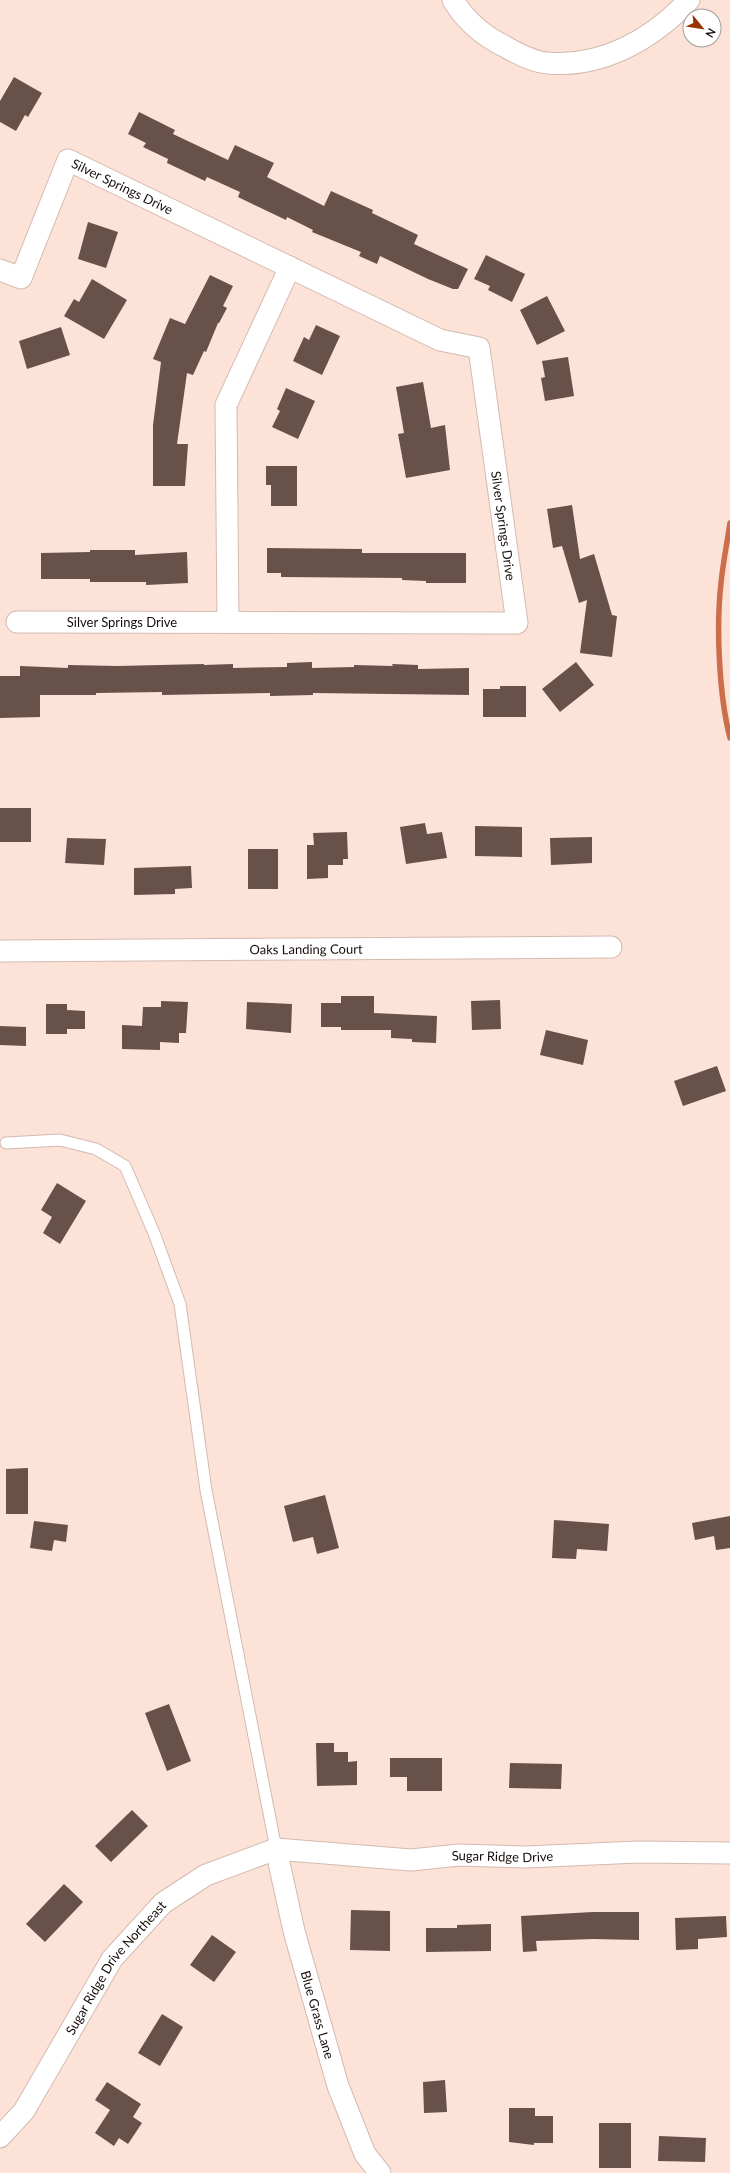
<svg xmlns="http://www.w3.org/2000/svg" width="730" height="2173" viewBox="0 0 730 2173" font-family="Lato,sans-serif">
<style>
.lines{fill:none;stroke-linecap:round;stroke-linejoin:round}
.stream{stroke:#cc6e4c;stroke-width:5.5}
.building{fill:#685149}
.lane-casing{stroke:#d4bab1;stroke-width:13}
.street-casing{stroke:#d4bab1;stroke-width:23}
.lane{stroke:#fff;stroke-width:11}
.street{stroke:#fff;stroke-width:21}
.labels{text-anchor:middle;stroke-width:4;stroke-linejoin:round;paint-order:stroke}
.street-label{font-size:13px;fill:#150c09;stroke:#fff}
</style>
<rect width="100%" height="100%" fill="#fde2d8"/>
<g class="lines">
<path class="stream" d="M730,523C727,543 723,563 721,583C716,628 719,695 730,738"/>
</g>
<path class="building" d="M14,77L42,93L28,117L25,115L16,131L0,122V101Z
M139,112L175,130L173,134L228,160L235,145L274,163L267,177L324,206L331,191L373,210L372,213L418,235L414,244L468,269L458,289H453L428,279L380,256L377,264L359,256L361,252L312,232L313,230L287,217L286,220L238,197L240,192L207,177L205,181L167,163L168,159L143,147L146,143L128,134Z
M88,222L118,232L106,268L78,259Z
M486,255L525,274L512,302L488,290L490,286L474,279Z
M210,275L233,286L223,306L227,308L219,323H218L206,352L204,351L193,375L187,373L177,444H188L185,486H153V425L161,362L153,359L170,318L185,324Z
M92,279L127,300L104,339L64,316L74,299L79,302Z
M547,296L565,331L537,345L520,310Z
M316,325L340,336L322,375L293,361L304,337L309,340Z
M61,327L70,355L27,369L19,341Z
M568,357L574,396L545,401L541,378L545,377L542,361Z
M423,382L431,428L445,425L450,470L406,478L398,434L404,433L396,387Z
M286,388L315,401L298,439L272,427L280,411L277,409Z
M266,466H297V506H271V485H266Z
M572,505L580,559L594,554L612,615L617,616L612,657L580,653L587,600L579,603L562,546L553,548L547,509Z
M267,548L362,549V553H466V583H426V581L402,580V578L281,577V573H267Z
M90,550H135V555L187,552L188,583L146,585V582H90V579H41V553L90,552Z
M312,662V668L354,667V665L393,666L392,664L418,665V669L469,668V695L313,693V695L270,696V693L162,695V692L96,693V695H40V717L0,718V676H20V666L68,668V665L117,666L204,664V665L233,664V668L287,667V663Z
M576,662L594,685L560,712L542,689Z
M500,686H526V717H483V689H500Z
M0,808H31V842H0Z
M425,823L427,834L442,832L447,858L406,864L400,827Z
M475,826L522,827V857L475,856Z
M347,832L348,859H343V865H328V878L307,879V845H314L313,833Z
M592,837V863L551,865L550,838Z
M67,838L106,839L104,865L65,863Z
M248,849H278V889H248Z
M191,866L192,888L175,889V894L134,895V868Z
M341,996H374V1013L437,1016L436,1043L412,1042V1039L391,1038V1030H341V1027H321V1003H341Z
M500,1000L501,1029L472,1030L471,1001Z
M161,1001L188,1002L186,1033H179V1043L160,1042V1050L122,1049V1025L142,1026L143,1007H161Z
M247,1002L292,1004L291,1033L246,1029Z
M46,1004H67V1010L85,1011V1029H67V1034H46Z
M0,1026L26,1027V1046L0,1045Z
M546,1030L588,1040L583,1065L540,1055Z
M717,1066L726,1091L683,1106L674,1081Z
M57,1183L86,1201L60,1244L43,1233L52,1217L41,1210Z
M28,1468V1514H6V1469Z
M325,1495L339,1548L317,1554L313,1537L293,1542L284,1506Z
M730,1516V1548L716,1550L714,1536L695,1540L692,1523Z
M554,1520L609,1524L607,1551L577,1549L576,1559L552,1558Z
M34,1521L68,1525L66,1542L54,1540L52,1551L30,1548Z
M169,1704L191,1761L167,1771L145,1713Z
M316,1743H334V1752H348V1762L357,1761V1785L317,1786Z
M390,1758H442V1791H407V1777H390Z
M510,1763L562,1764L561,1789L509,1788Z
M132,1810L148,1826L111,1862L95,1846Z
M64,1884L83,1902L45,1942L26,1924Z
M351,1910L390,1911V1951L350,1950Z
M593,1912H639V1940L593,1939L536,1941L537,1951L523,1952L521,1916Z
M726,1916L727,1937L698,1939V1949L676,1950L675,1918Z
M491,1924V1951L426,1952V1928H457V1925Z
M212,1935L236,1952L214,1982L190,1965Z
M162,2014L183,2027L160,2066L138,2053Z
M445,2080L447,2112L424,2113L423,2082Z
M107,2082L141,2104L133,2117L142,2123L128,2144L119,2138L114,2146L95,2133L110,2110L95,2100Z
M509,2108H535V2116H553V2143H534V2145L509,2142Z
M599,2123H631V2168H599Z
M659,2136L706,2138L705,2162L658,2161Z"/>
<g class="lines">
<defs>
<path id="lane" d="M6,1143L60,1140L96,1149L125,1166L154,1233L180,1304L206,1490L276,1849"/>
<g id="street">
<path d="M453,0C465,20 484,36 504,46C516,53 533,62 547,63C602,68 653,39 689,0"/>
<path id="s1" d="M0,270L21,278L68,160L440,340L479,348L517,623L17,622"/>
<path d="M228,622L226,405L290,267"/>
<path id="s2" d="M0,951L611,947"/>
<path id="s3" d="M276,1849L294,1931L338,2086L365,2154L380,2173"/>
<path id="s4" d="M0,2137L24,2111L112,1959L163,1903L206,1875L276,1849L411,1860L459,1855L526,1857L638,1852L730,1853"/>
</g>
</defs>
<use href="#lane" class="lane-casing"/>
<use href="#street" class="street-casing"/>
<use href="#lane" class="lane"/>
<use href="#street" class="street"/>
</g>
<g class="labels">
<g class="street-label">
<text dy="5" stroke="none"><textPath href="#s1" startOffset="210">Silver Springs Drive</textPath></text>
<text dy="5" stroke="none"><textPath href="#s1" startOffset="782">Silver Springs Drive</textPath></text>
<text x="122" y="627">Silver Springs Drive</text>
<text dy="5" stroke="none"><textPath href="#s2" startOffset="306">Oaks Landing Court</textPath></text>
<text dy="5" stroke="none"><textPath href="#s4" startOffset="640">Sugar Ridge Drive</textPath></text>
<text dy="5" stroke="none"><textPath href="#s4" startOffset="206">Sugar Ridge Drive Northeast</textPath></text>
<text dy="5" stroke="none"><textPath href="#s3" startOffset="171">Blue Grass Lane</textPath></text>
</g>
</g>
<g transform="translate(702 28) rotate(120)"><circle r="19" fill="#ffffff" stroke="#a19e9d"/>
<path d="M0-3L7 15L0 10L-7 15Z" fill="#983401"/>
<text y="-6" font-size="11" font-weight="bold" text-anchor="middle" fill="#150c09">N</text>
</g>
</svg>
